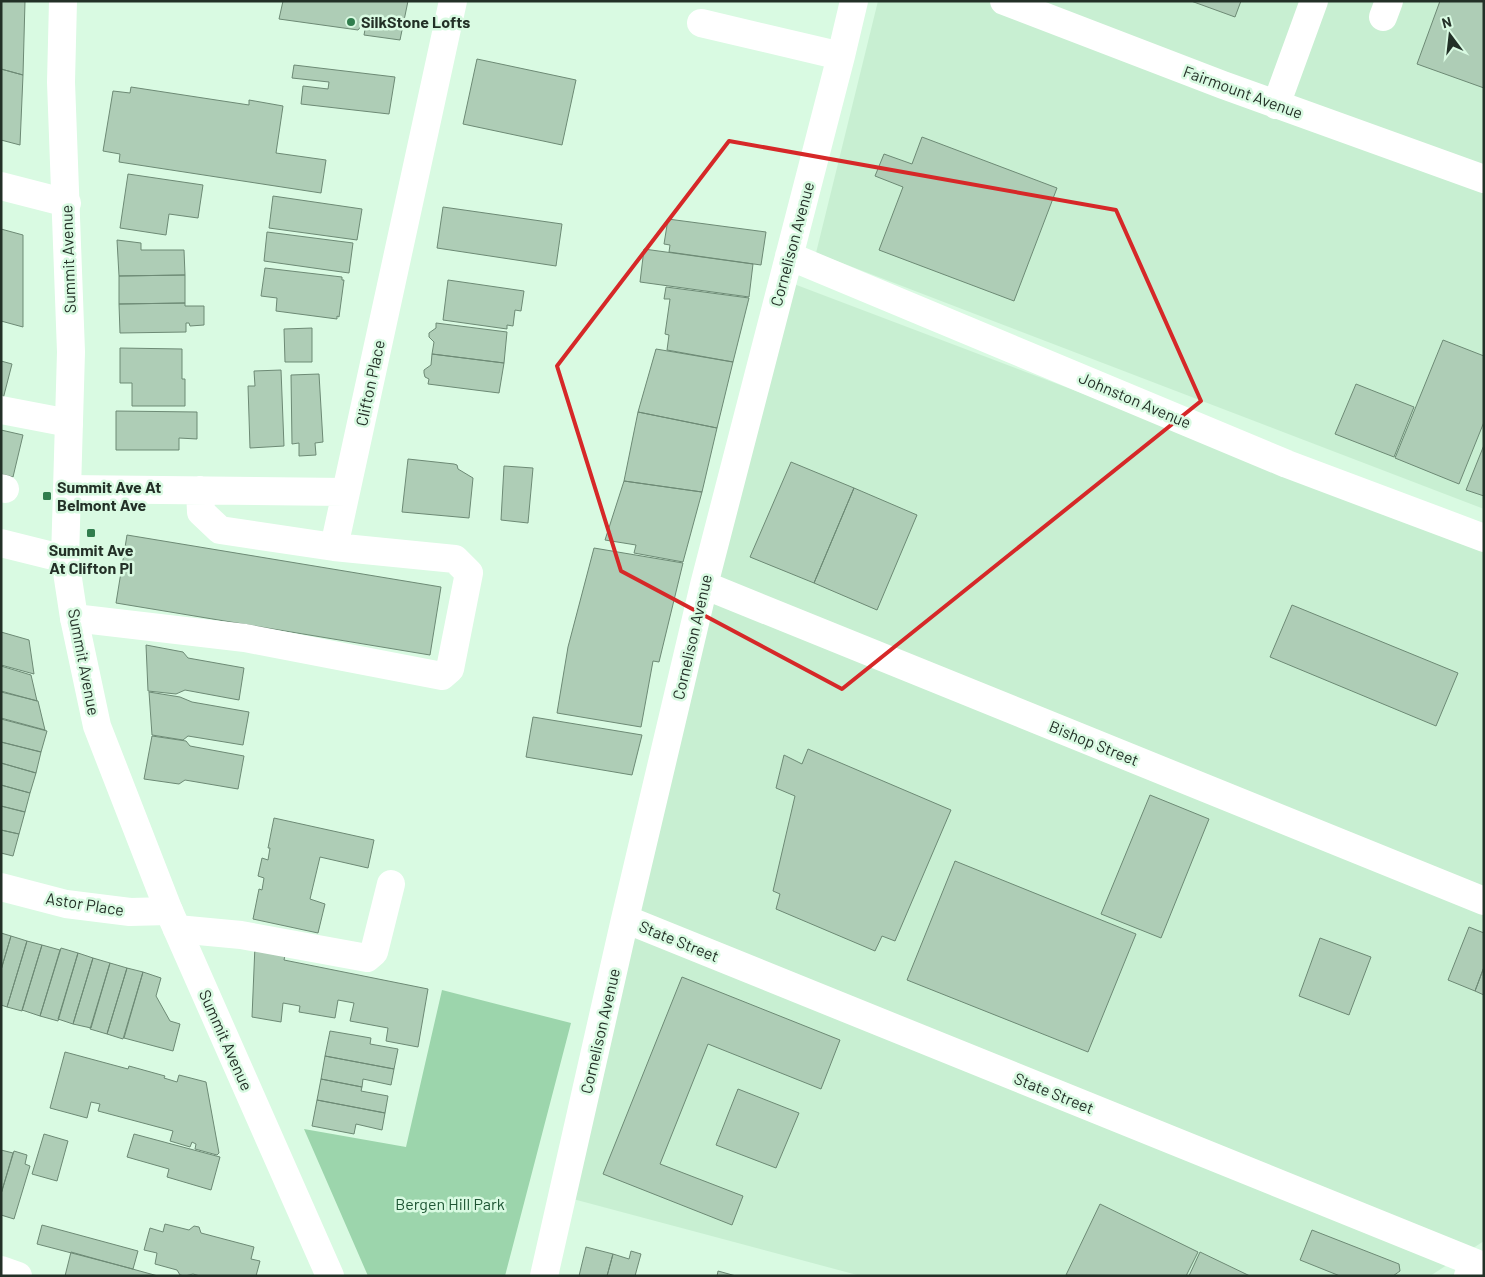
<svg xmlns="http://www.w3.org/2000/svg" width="1485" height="1277" viewBox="0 0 1485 1277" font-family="Barlow,sans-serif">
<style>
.built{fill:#c8efd2}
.green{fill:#9cd5ac}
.building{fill:#aecdb6;stroke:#6d8a75}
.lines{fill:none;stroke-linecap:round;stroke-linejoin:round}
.minor{stroke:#fff;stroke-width:28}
.major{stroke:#fff;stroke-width:28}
.marked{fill:none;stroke:#d62828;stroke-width:4;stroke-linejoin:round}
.poi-dot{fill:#307d4d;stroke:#d9fae2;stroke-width:2}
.labels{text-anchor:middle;stroke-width:5;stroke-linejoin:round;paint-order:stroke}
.poi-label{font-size:16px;font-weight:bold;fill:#233027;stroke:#d9fae2;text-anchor:start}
.street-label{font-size:16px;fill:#233027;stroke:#d9fae2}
.park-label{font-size:16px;fill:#1e5533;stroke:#d9fae2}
</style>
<rect width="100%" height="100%" fill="#d9fae2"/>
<path class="built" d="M878,1H1484V509L816,253Z
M786,281L1484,546V1241L1430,1276H861L573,1199Z"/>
<path class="green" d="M442,990L571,1023L505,1276H368L304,1129L406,1147Z"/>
<path class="building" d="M1,1H25L23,75L1,69Z
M283,1H408L400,40L364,35L366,24H363L358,30L279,19Z
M1191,1H1241L1235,17Z
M1440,1H1484V88L1417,64Z
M477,59L576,80L562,145L463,124Z
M294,65L395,77L389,114L301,104L303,86L328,89L329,82L292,78Z
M1,69L23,75L20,145L1,140Z
M131,87L249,105V100L283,106L276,153L326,160L321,193L119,162L120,154L103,151L113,91L130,93Z
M922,137L1057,188L1014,301L879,250L903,187L875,176L884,154L912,164Z
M128,174L203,185L198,218L169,214L166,235L120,228Z
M273,196L362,209L357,240L269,228Z
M443,207L562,224L556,266L437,248Z
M668,219L766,232L761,265L669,252L670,245L664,244Z
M1,229L23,235V327L1,321Z
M267,232L353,243L349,273L264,261Z
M117,240L141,243V250H184L185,275L119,276Z
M644,249L753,264L749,297L640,282Z
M265,268L342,277V280H344L339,317L337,316V319L276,311L277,298L261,296Z
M185,275V303L119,304V276Z
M448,280L524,291L521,311L515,310L513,326L507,325V329L443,320Z
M666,287L749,298L733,362L667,350L669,335L665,334L670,299H664Z
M185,303V306H204V325L190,326L189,323H186V332L120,333L119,304Z
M436,323L507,332L504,363L432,354L434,342L429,337V333L436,328Z
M312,328V362H285L284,329Z
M1443,340L1484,356V422L1459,484L1395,458Z
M120,348L182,349V379H185V406H132V383H120Z
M656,349L733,362L717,428L638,412Z
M432,354L504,363L499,393L428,384L429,379L425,377L424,373V370L431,365Z
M1,361L12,364L3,399L1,398Z
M281,370L284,446L250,448L248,386H255L254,371Z
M319,374L323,442L315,443L316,455L299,456V443L292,444L291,375Z
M1356,384L1414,407L1394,457L1335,434Z
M116,411L197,412V439L179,438V450H116Z
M638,412L717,428L702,492L624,481Z
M1,430L23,435L13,477L1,474Z
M1484,445V496L1466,490Z
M408,459L454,464L457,465L458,469L473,478L469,518L402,512Z
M791,462L854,488L814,583L750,557Z
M504,466L533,468L528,523L501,520Z
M624,481L702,492L683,562L634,553L636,545L605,540Z
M854,488L917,515L877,610L814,583Z
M127,535L441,587L430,655L116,603Z
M594,548L683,563L659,662L653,661L641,727L557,713L568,647Z
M1292,605L1458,673L1436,726L1270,657Z
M1,632L29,640L34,674L1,665Z
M146,645L183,652L188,658L244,668L239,700L185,690L176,694L148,691Z
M1,666L31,675L37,701L1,691Z
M1,692L38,701L45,730L1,718Z
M149,692L180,697L192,702L249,712L243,745L188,736L183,740L152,735Z
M533,717L642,735L632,775L526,757Z
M1,719L47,731L41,752L1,742Z
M152,736L186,741L190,746L244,756L238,789L185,780L179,784L144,779Z
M1,742L41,752L36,773L1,763Z
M808,749L951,810L895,941L882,936L875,951L776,909L780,894L773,891L795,796L776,788L784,755L802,764Z
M1,763L36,773L30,793L1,785Z
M1,785L30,793L25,812L1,806Z
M1150,795L1209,819L1161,938L1101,914Z
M1,806L25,812L19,834L1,830Z
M274,818L374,840L368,868L320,857L310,899L325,904L318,933L253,919L259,889L262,890L264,878L258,876L262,858L268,860L270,848H268Z
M1,830L19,834L13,856L1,853Z
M955,861L1136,934L1088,1052L907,980Z
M1469,927L1484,933V967L1475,991L1448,980Z
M1,933L11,936L1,970Z
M11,936L27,941L7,1007L1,1005V970Z
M1320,938L1371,957L1349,1015L1299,996Z
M27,941L42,945L22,1011L7,1007Z
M42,945L60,950L40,1016L22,1010Z
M255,945L286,951L284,960L428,989L418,1047L386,1041L388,1028L350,1021L354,1003L338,1000L335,1018L299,1012L300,1006L283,1003L281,1022L252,1017Z
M61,948L78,953L58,1021L40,1016Z
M78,953L93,958L73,1024L58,1019Z
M93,958L110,963L91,1028L73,1024Z
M110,963L127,968L107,1034L90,1029Z
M1484,967V995L1475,991Z
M127,968L143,972L123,1039L107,1034Z
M143,972L161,978L156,996L170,1021L180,1024L173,1051L124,1038Z
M682,977L840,1040L821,1089L708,1044L660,1164L743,1196L732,1225L603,1174Z
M330,1031L371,1038L370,1044L398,1049L394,1069L325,1056Z
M65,1052L128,1069L129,1066L165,1076L164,1078L177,1082L179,1075L206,1082L219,1153L217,1155L195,1149L196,1144L192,1142L190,1147L170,1141L173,1131L98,1111L100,1104L91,1102L87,1118L50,1108Z
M325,1056L394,1069L391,1085L363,1079L362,1087L321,1079Z
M321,1079L362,1087L361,1091L388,1096L385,1113L317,1100Z
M738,1089L799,1113L776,1168L716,1145Z
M317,1100L385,1113L382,1130L356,1124L354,1134L312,1126Z
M44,1134L68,1141L57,1181L32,1174Z
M134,1134L220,1157L211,1190L167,1177L169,1169L127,1157Z
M1,1150L13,1153L1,1194Z
M14,1151L27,1155L25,1164L30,1166L14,1219L1,1215V1194Z
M1100,1204L1198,1252L1186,1276L1066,1275Z
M165,1224L189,1230L194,1226L199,1227L201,1233L254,1247L251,1259L260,1261L256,1276H200L193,1274L185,1276L180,1275L177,1270L155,1264L157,1253L144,1250L150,1228L163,1232Z
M42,1225L138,1251L133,1269L37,1244Z
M1312,1230L1399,1264L1400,1271L1393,1276H1340L1300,1260Z
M586,1247L613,1254L607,1276H579Z
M631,1251L641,1254L635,1276H607L613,1254L629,1259Z
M71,1252L96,1259L158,1276H65Z
M1200,1252L1250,1276H1189Z
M718,1271L736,1276H717Z"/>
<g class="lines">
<path class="minor" d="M1004,1L1223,85L1484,179
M1383,17L1389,1
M701,23L841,56
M1276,105L1314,1
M1,186L67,203
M789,256L1287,464L1484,538
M1,410L69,423
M1,488L5,489
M67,489L346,492L453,1
M200,490L201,512L220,530L334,547
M1,543L65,559
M704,585L1484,901
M74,618L245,638L442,676L450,669L469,573L455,559L334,547L346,492
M1,887L66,904L130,912L169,911
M625,919L1483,1266
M177,929L241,935L367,958L374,952L391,884
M1,1270L18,1276
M544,1276L625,919L704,585L841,56L854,1"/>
<path class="major" d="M63,1L61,82L71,352L65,559L74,618L97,726L169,911L330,1276
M1468,1276L1484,1266"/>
</g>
<path class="marked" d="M729,141L1116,210L1201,401L842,689L621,571L557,366Z"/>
<g class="poi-dot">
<circle cx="351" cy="22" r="5"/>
<rect x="42" y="491" width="10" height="10" rx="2.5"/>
<rect x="86" y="528" width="10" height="10" rx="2.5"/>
</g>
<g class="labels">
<g class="poi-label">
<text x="361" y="28">SilkStone Lofts</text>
<text x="57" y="493">Summit Ave At<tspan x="57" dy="18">Belmont Ave</tspan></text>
<text x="91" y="556" text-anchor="middle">Summit Ave<tspan x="91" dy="18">At Clifton Pl</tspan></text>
</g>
<g class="street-label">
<text transform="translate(1243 92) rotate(20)" y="6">Fairmount Avenue</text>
<text transform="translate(792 244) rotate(-75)" y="6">Cornelison Avenue</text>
<text transform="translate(68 259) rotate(-92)" y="6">Summit Avenue</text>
<text transform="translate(370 383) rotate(-78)" y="6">Clifton Place</text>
<text transform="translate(1135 400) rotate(23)" y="6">Johnston Avenue</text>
<text transform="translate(692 637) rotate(-77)" y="6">Cornelison Avenue</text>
<text transform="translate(84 662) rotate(79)" y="6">Summit Avenue</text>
<text transform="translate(1094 743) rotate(22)" y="6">Bishop Street</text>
<text transform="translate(85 904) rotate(9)" y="6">Astor Place</text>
<text transform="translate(679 941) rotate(22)" y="6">State Street</text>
<text transform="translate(600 1031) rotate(-77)" y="6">Cornelison Avenue</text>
<text transform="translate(226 1040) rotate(66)" y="6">Summit Avenue</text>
<text transform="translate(1054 1093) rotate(22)" y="6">State Street</text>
</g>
<g class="park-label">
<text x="450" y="1210">Bergen Hill Park</text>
</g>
</g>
<rect width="1485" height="1277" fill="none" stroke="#233027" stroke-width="5"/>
<g transform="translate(1450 35) rotate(345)" stroke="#d9fae2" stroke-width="4" paint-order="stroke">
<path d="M0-4L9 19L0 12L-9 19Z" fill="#233027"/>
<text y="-8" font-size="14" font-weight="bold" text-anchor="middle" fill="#233027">N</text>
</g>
</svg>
